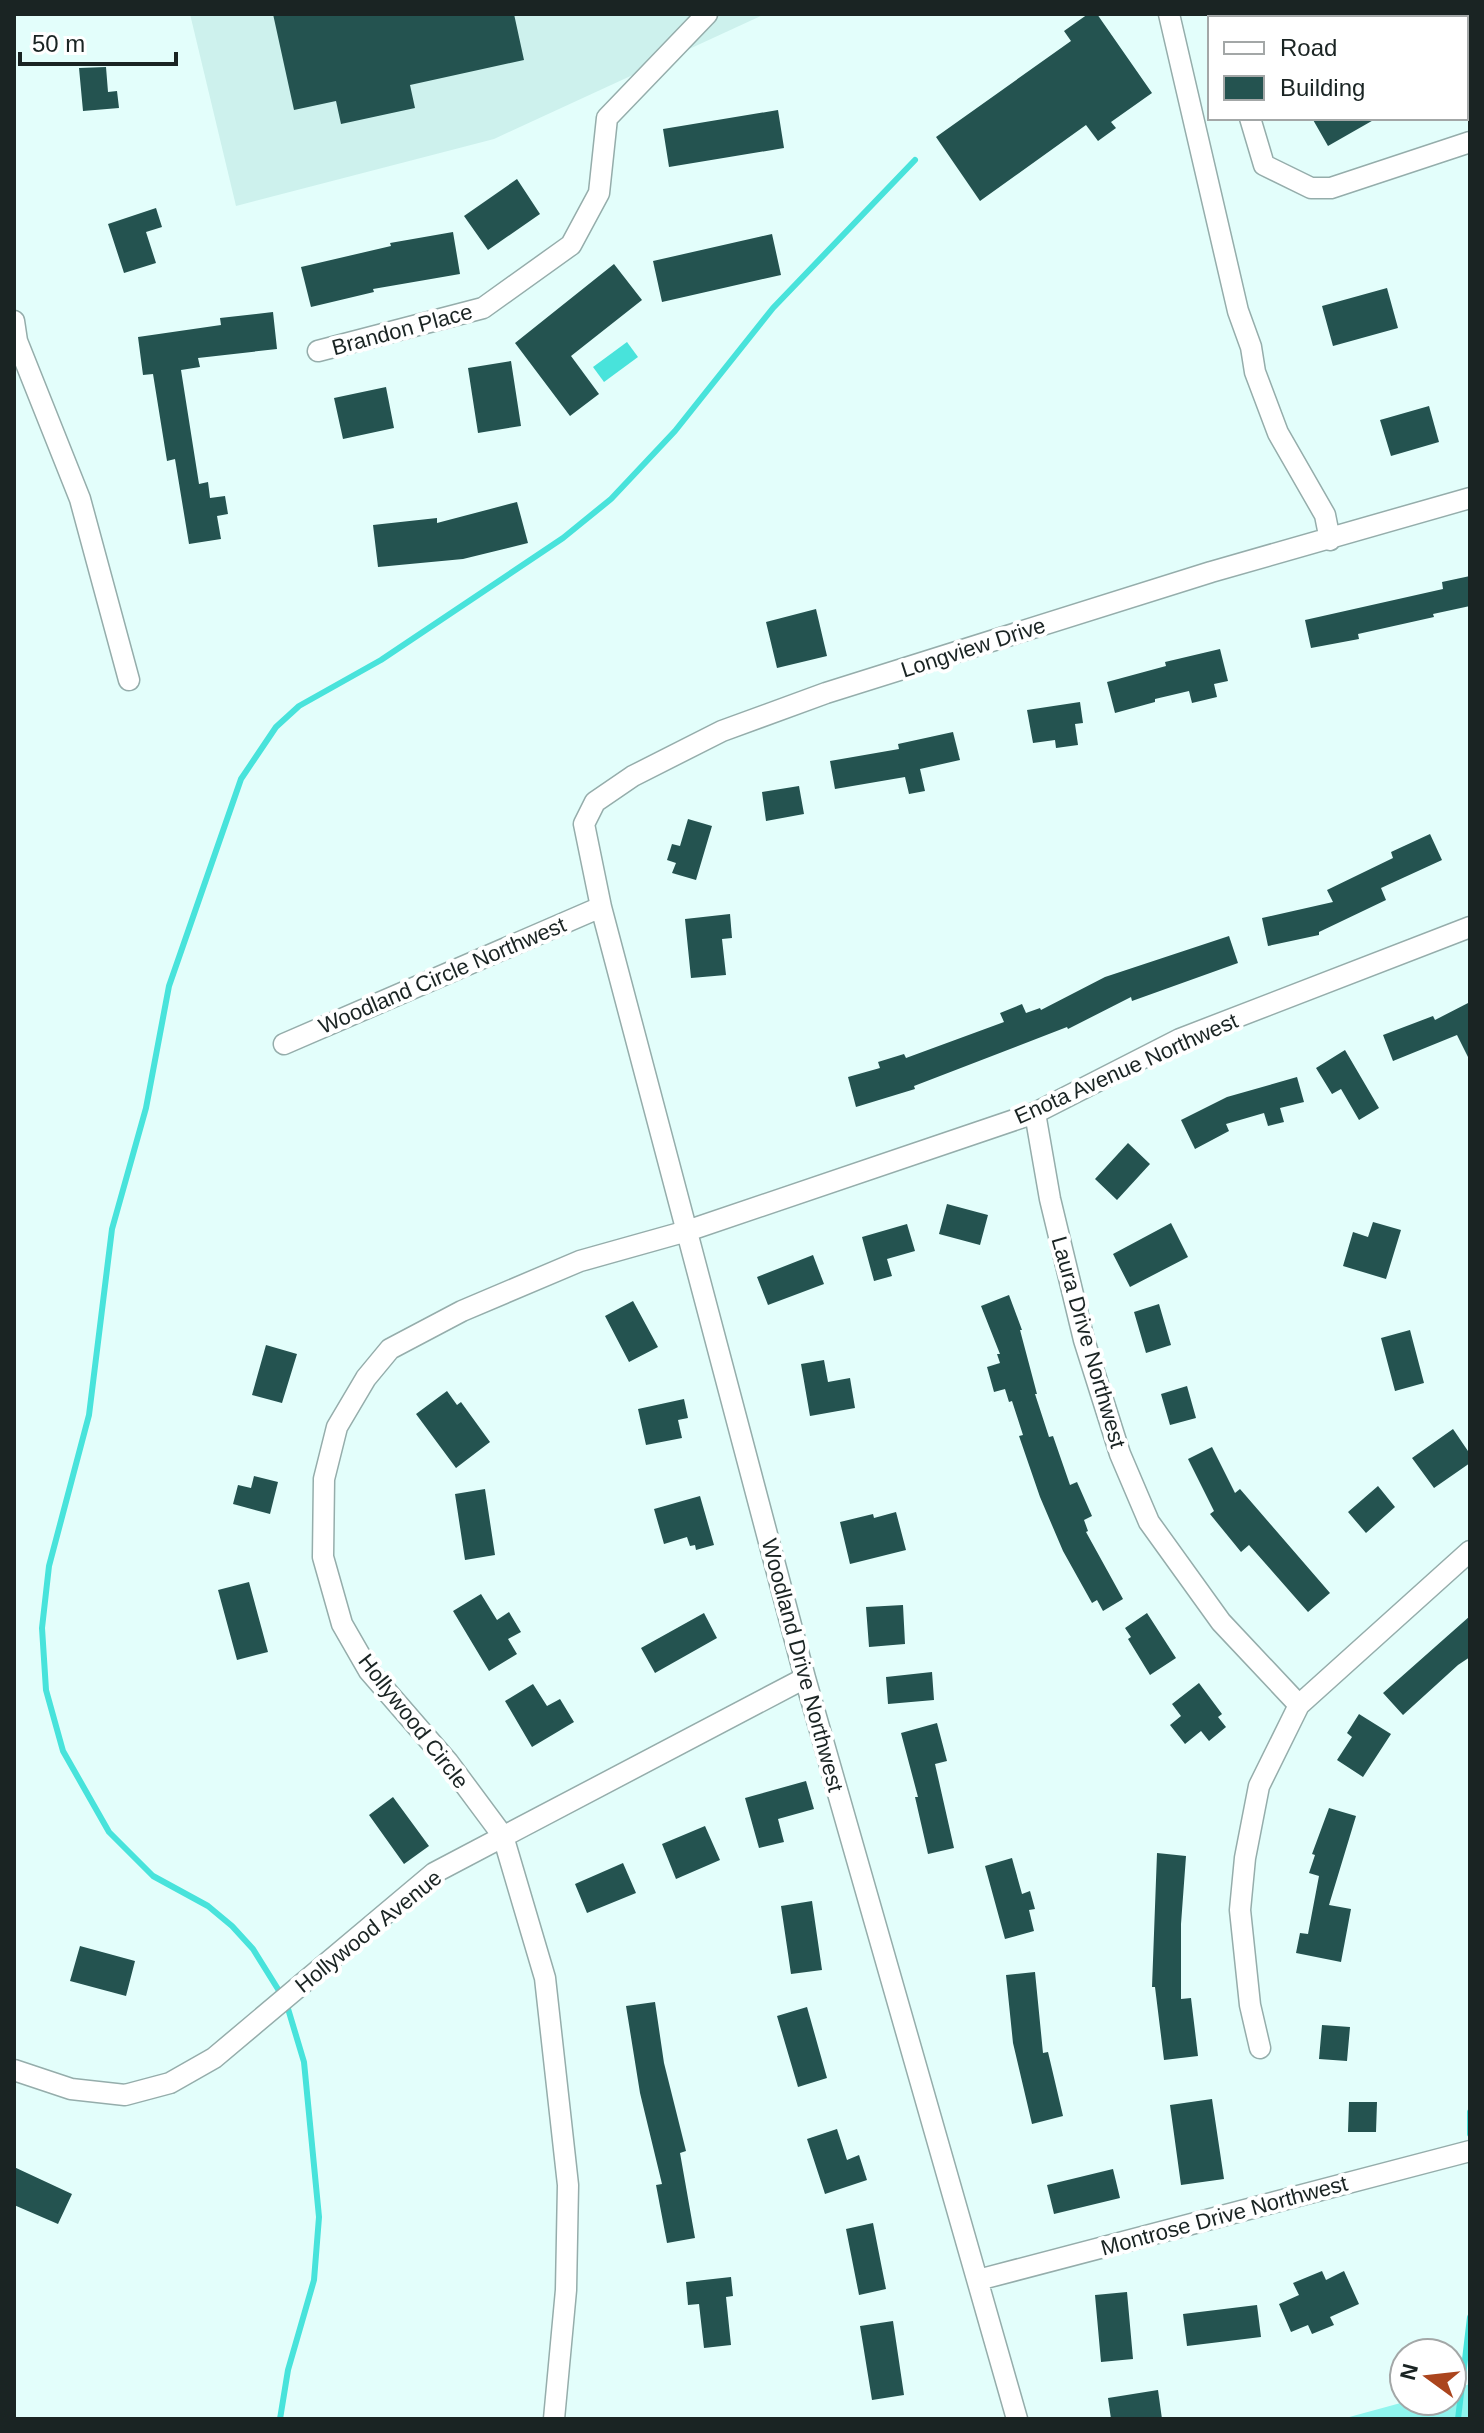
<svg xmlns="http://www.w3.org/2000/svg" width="1484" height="2433" viewBox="0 0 1484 2433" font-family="Helvetica,sans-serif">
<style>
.built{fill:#cdf1ed}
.green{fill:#90f5ee}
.water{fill:#48e3db}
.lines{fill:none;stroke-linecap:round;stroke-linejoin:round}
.stream{stroke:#48e3db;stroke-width:6}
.building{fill:#245350}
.minor-casing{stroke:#95adab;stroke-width:23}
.minor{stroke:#fff;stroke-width:20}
.labels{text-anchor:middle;stroke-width:8;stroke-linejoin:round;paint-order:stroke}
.street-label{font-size:22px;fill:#1a2423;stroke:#fff}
</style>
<rect width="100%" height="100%" fill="#e3fefb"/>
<path class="built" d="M190,14H765L494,139L236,206Z"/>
<path class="green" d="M1470,2384V2419H1342L1408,2401H1452V2389Z"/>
<path class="water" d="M627,342L638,357L604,382L593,367Z"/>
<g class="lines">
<path class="stream" d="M1470,2112V2134
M280,2419L288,2370L314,2280L319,2217L304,2062L286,2002L253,1949L232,1926L208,1906L153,1876L109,1832L63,1751L46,1690L42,1628L49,1566L89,1415L112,1229L146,1108L169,986L241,779L276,727L299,706L381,660L563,538L611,499L675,431L773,308L915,160
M1458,2419L1470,2317"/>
</g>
<path class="building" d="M273,14H514L524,60L410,85L415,108L341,124L336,101L294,110Z
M1088,14H1097L1152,93L1111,122L1116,128L1098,141L1086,125L980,201L936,137L1071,41L1064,31Z
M106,67L108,92L117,91L119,108L83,111L79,68Z
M778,110L784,148L669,167L663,129Z
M1312,118H1377L1328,146Z
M517,179L540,214L488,250L464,216Z
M156,208L162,227L146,232L156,263L124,273L108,224Z
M453,232L460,274L373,289L374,292L311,307L301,267L391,246L390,243Z
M772,234L781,275L662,302L653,261Z
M614,264L642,300L571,356L599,394L570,416L515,343Z
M1387,288L1398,328L1333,346L1322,306Z
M273,312L277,349L198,358L200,367L181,370L199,484L208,482L210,498L225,496L228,514L217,516L221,539L189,544L175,459L167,461L153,374L143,375L138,337L221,325L220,318Z
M511,361L521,426L478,433L468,368Z
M386,387L394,428L343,439L334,398Z
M1429,406L1439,442L1391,456L1380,420Z
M517,502L528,543L463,559L378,567L373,525L437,518V523Z
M1470,576V606L1433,614L1434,617L1358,634L1359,639L1311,648L1305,620L1443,589L1442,582Z
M816,609L827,656L777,668L766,622Z
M1220,649L1228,681L1214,684L1217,697L1192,703L1189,691L1155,699V702L1115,713L1107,682L1166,666L1165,662Z
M1080,702L1083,723L1075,724L1078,745L1056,748L1055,740L1033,743L1027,710Z
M953,732L960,760L920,769L925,791L909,794L905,777L835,789L830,761L899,749L898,744Z
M799,786L804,814L766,821L762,792Z
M688,819L712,826L696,880L672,873L676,863L667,860L672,844L680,846Z
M1430,834L1442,860L1381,888L1386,900L1319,932V935L1268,946L1262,918L1333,902L1327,890L1393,858L1391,852Z
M730,914L732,938L722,939L726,975L691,978L685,919Z
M1229,936L1238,963L1132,1001L1131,997L1068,1029L1067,1027L914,1086L915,1089L856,1107L848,1077L880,1068L878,1062L904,1054L906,1058L1004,1022L1000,1013L1022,1004L1026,1013L1040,1008L1041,1010L1105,977Z
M1470,1002V1061L1457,1035L1393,1061L1383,1035L1433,1016L1435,1020Z
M1345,1050L1379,1108L1359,1120L1341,1089L1332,1094L1316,1068Z
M1297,1077L1304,1102L1280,1108L1284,1122L1268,1126L1264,1113L1226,1124L1229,1131L1195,1149L1181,1120L1227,1097Z
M1128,1143L1150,1164L1117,1200L1095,1179Z
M947,1204L988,1215L980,1245L939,1234Z
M1373,1222L1401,1230L1386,1279L1343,1266L1353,1232L1368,1237Z
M1171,1223L1188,1257L1130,1287L1113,1254Z
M907,1224L915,1251L887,1259L892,1276L874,1281L862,1237Z
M813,1255L824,1284L768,1305L757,1277Z
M1009,1295L1022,1330H1020L1037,1394H1035L1049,1437L1053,1436L1070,1485L1077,1482L1092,1516L1084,1520L1088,1531L1086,1532L1123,1599L1103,1611L1097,1600L1092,1603L1063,1551L1040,1497L1019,1436L1023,1435L1012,1401L1009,1402L1005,1389L994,1392L987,1367L1000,1363L997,1354H1000L981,1306Z
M633,1301L658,1347L629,1362L605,1316Z
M1159,1304L1171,1345L1146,1353L1134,1312Z
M1410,1330L1424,1383L1395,1391L1381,1338Z
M266,1345L297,1354L282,1403L252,1395Z
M824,1360L828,1382L850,1378L855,1408L810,1416L801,1364Z
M1187,1386L1196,1418L1170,1425L1161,1394Z
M447,1391L457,1405L461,1402L490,1442L456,1468L416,1414Z
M684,1399L688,1418L678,1420L682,1438L646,1445L638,1409Z
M1453,1429L1470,1454V1463L1434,1488L1412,1458Z
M1212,1447L1235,1493L1240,1489L1330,1593L1308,1612L1249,1545L1241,1552L1210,1514L1214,1511L1188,1459Z
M254,1476L278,1482L270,1514L233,1504L238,1485L251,1488Z
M1378,1486L1395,1507L1366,1533L1348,1512Z
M485,1489L495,1555L465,1560L455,1494Z
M700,1496L714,1545L696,1550L695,1545L690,1546L687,1537L664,1544L654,1509Z
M896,1512L906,1550L850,1564L840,1522L873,1514L874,1518Z
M249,1582L268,1652L237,1660L218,1590Z
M481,1594L497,1620L509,1612L521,1632L508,1639L517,1654L489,1671L453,1611Z
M903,1605L905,1644L869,1647L866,1607Z
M704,1613L717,1638L655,1673L641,1648Z
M1147,1613L1176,1658L1150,1675L1128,1639L1131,1637L1125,1628Z
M1470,1616V1657L1458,1665L1403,1715L1383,1693Z
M932,1672L934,1700L888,1704L886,1677Z
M1199,1683L1222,1714L1218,1717L1226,1727L1209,1741L1201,1731L1185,1744L1170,1725L1181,1716L1172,1704Z
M533,1684L547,1706L560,1699L574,1722L532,1747L505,1701Z
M1359,1714L1391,1734L1363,1777L1337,1760L1352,1737L1347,1733Z
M937,1723L947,1761L935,1764L954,1848L928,1854L915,1797H918L901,1733Z
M806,1781L814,1809L778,1819L784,1842L759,1848L745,1798Z
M393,1797L429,1846L404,1864L369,1815Z
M1329,1808L1356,1816L1329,1905L1351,1909L1341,1962L1296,1953L1300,1933L1308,1934L1319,1876L1309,1873L1315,1855L1312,1854Z
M705,1826L720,1860L676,1879L662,1844Z
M1157,1853L1186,1856L1181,1924V1999L1191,1998L1198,2056L1164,2060L1155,1987H1152Z
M1012,1858L1022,1894L1030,1891L1035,1909L1029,1910L1034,1931L1005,1939L985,1866Z
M623,1863L636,1893L587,1913L575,1884Z
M812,1901L822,1970L791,1974L781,1906Z
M80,1946L135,1961L126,1996L70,1981Z
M1035,1972L1043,2053L1048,2052L1063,2116L1032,2124L1013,2043L1006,1975Z
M655,2002L664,2063L686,2151L680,2153L695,2238L667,2243L656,2185L662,2184L640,2093L626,2006Z
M807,2007L827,2078L798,2087L777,2016Z
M1322,2025L1350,2027L1347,2061L1319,2059Z
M1212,2099L1224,2179L1181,2185L1170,2105Z
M1349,2102H1377L1376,2132H1348Z
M837,2129L847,2160L859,2155L867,2180L825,2194L807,2139Z
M14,2167L72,2194L58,2224L14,2205Z
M1113,2169L1120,2198L1054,2214L1047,2185Z
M873,2223L886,2289L859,2295L846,2229Z
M1322,2271L1326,2280L1344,2271L1359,2304L1330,2317L1334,2325L1312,2334L1308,2325L1291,2332L1279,2304L1299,2295L1293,2283Z
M731,2277L733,2296L726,2297L731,2345L704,2348L699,2304L688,2305L686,2282Z
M1127,2292L1133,2359L1101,2362L1095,2295Z
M1257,2305L1261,2337L1187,2346L1183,2314Z
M893,2321L904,2395L872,2400L860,2326Z
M1158,2390L1162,2419H1111L1108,2398Z"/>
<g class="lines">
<defs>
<path id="minor" d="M1169,14L1238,311L1251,347L1255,372L1278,433L1325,515L1330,540
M1219,14L1220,18
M1250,118L1264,165L1311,188H1331L1470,142
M14,321L17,341L80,499L129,680
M318,351L483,308L571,245L599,193L607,118L707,14
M284,1044L601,907
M1035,1113L1050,1199L1084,1340L1120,1454L1149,1522L1221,1622L1299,1705
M1260,2048L1250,2005L1240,1910L1245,1858L1259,1786L1299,1705L1470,1551
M14,2070L71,2089L125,2095L170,2083L214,2058L434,1873L805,1678
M978,2280L1470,2151
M554,2419L566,2290L568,2185L545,1978L503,1836L448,1762L369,1671L342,1624L323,1557L324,1479L337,1427L366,1378L390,1349L462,1311L580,1261L687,1231L1035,1113L1180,1039L1470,927
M1017,2419L805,1678L601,907L584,824L595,802L633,776L722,731L826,693L1211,572L1470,498"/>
</defs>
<use href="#minor" class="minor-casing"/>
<use href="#minor" class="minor"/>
</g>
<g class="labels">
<g class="street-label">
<text transform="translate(402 329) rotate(-15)" y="8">Brandon Place</text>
<text transform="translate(973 647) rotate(-18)" y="8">Longview Drive</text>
<text transform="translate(442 975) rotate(-23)" y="8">Woodland Circle Northwest</text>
<text transform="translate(1126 1068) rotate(-24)" y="8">Enota Avenue Northwest</text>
<text transform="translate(1089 1342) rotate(74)" y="8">Laura Drive Northwest</text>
<text transform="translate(803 1665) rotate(75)" y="8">Woodland Drive Northwest</text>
<text transform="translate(414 1721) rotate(52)" y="8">Hollywood Circle</text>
<text transform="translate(368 1931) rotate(-39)" y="8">Hollywood Avenue</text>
<text transform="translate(1224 2215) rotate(-15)" y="8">Montrose Drive Northwest</text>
</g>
</g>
<rect width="1484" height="2433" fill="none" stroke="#1a2423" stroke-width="32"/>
<rect x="1208" y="16" width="260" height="104" fill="#ffffff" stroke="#a3a7a7" stroke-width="2"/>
<rect x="1224" y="42" width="40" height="12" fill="#ffffff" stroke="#a3a7a7" stroke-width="2"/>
<text x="1280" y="56" font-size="24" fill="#1a2423">Road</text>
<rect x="1224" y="76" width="40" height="24" fill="#245350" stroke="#a3a7a7" stroke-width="2"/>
<text x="1280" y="96" font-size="24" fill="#1a2423">Building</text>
<g transform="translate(1428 2377) rotate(285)"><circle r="38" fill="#ffffff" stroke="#a3a7a7" stroke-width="2"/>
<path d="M0-6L14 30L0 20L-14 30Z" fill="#ab451d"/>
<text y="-12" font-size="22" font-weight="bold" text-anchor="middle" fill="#1a2423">N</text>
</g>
<path d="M20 52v12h156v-12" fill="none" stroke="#1a2423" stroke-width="4"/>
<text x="32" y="52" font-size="24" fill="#1a2423" stroke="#ffffff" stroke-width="6" paint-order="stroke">50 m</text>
</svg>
